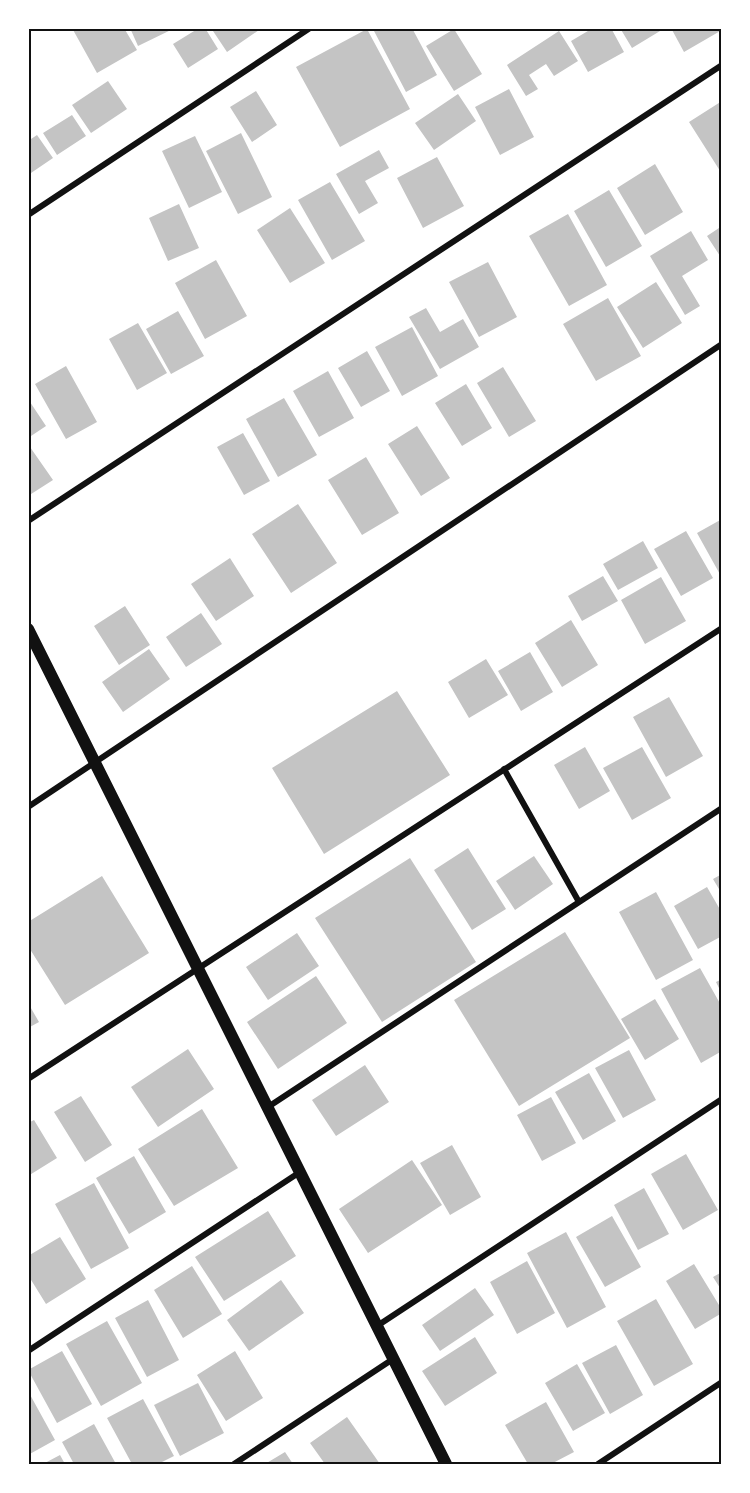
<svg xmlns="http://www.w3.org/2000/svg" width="750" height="1493" viewBox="0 0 750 1493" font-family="'Asap Condensed',sans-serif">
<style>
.building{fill:#c4c4c4}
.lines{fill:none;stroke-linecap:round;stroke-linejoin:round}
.minor{stroke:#111;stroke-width:6}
.secondary{stroke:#111;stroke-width:12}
.neatline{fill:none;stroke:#111;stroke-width:2}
</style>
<rect width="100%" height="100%" fill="#fff"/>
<path class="building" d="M72,28H124L137,50L97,73Z
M130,28H175L138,46Z
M199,28H205L218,49L188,68L173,44Z
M211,28H262L227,52Z
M379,28H412L437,75L406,92L374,31Z
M593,28H611L624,52L588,72L571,41Z
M620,28H665L632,48Z
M671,28H722V30L684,52Z
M367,29L410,109L340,147L296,67Z
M454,29L482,74L454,91L426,46Z
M559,31L578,61L554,76L546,64L529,75L538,89L526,96L507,65Z
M108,81L127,109L91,133L72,105Z
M509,89L534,137L500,155L475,107Z
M256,91L277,125L252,142L230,107Z
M458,94L476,121L434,150L415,123Z
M722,101V174L689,122Z
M72,115L86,136L57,155L43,133Z
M241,133L272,197L238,214L206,151Z
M37,135L53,158L28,175V141Z
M195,136L222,192L189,208L162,151Z
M379,150L389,168L365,181L378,203L359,214L336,174Z
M437,157L464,206L423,228L397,178Z
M655,164L683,212L645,235L617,188Z
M330,182L365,241L332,260L298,200Z
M609,190L642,246L606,267L574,211Z
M179,204L199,248L168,261L149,218Z
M290,208L325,263L290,283L257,230Z
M568,214L607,285L569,306L529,236Z
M722,226V259L707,236Z
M691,231L708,260L682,276L700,306L685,315L650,256Z
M216,260L247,316L205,339L175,283Z
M488,262L517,317L479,337L449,282Z
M656,282L682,323L643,348L617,307Z
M608,298L641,356L596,381L563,324Z
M426,308L440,332L463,319L479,347L440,369L409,317Z
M178,311L204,356L171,374L146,329Z
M138,323L167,373L137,390L109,339Z
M412,327L438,376L402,396L375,347Z
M367,351L390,391L361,407L338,368Z
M66,366L97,422L66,439L35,384Z
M503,367L536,421L509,437L477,383Z
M328,371L354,418L319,437L293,391Z
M466,384L492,428L462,446L435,403Z
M284,398L317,455L278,477L246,419Z
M28,399L46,426L28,438Z
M417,426L450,478L421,496L388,444Z
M243,433L270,481L244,495L217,447Z
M30,447L53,480L28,496V448Z
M366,457L399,513L362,535L328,480Z
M298,504L337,563L291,593L252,534Z
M722,519V578L697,533Z
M686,531L713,578L681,596L654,549Z
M643,541L658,568L618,590L603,564Z
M230,558L254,596L216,621L191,584Z
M603,576L618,601L582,621L568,596Z
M661,577L686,621L645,644L621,600Z
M125,606L150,645L119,665L94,626Z
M201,613L222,644L186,667L166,637Z
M571,620L598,665L562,687L535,643Z
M149,649L170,679L123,712L102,682Z
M530,652L553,692L521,711L498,671Z
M486,659L508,695L469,718L448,682Z
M397,691L450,775L324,854L272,768Z
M669,697L703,756L666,777L633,717Z
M585,747L610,791L579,809L554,765Z
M642,747L671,798L632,820L603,768Z
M468,848L506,909L472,930L434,870Z
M534,856L553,884L515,910L496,881Z
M410,858L476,962L382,1022L315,918Z
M722,874V894L713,879Z
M102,876L149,953L65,1005L28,946V922Z
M707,887L722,913V936L698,949L674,906Z
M656,892L693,960L656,980L619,912Z
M565,932L630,1038L519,1106L454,1000Z
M297,933L319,966L268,1000L246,967Z
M700,968L722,1007V1051L701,1063L661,989Z
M316,976L347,1023L278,1069L247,1022Z
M722,979V994L716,982Z
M655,999L679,1039L645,1060L621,1019Z
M28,1003L39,1022L28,1028Z
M188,1049L214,1089L158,1127L131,1087Z
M629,1050L656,1100L623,1118L595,1068Z
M365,1065L389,1102L336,1136L312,1100Z
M589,1073L616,1121L583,1140L555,1092Z
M81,1096L112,1145L85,1162L54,1112Z
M551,1097L576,1143L542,1161L517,1115Z
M202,1109L238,1168L174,1206L138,1149Z
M34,1120L57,1158L28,1176V1123Z
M452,1145L481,1197L450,1215L420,1163Z
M686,1154L718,1210L683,1230L651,1174Z
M134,1156L166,1212L129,1234L96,1178Z
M412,1160L442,1205L368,1253L339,1209Z
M94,1183L129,1248L91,1269L55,1204Z
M644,1188L669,1234L638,1250L614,1205Z
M268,1211L296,1256L224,1301L195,1257Z
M612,1216L641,1267L605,1287L576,1237Z
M566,1232L606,1307L567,1328L527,1253Z
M60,1237L86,1279L46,1304L28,1275V1256Z
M527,1261L555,1313L517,1334L490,1282Z
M694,1264L722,1310V1313L695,1329L666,1281Z
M192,1266L222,1314L183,1338L154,1290Z
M722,1272V1291L713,1277Z
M281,1280L304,1313L249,1351L227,1320Z
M475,1288L494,1315L440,1351L422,1325Z
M656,1299L693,1364L654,1386L617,1321Z
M148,1300L179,1360L147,1377L115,1318Z
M107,1321L142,1383L101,1406L66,1344Z
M475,1337L497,1373L445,1406L422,1371Z
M616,1345L643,1395L610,1414L582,1363Z
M62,1351L92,1404L57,1423L28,1370Z
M235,1351L263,1398L226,1421L197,1375Z
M577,1364L605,1413L573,1431L545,1383Z
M198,1383L224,1433L180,1456L154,1405Z
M28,1391L55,1440L28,1455Z
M143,1399L174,1456L158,1464H132L107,1418Z
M546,1402L574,1452L551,1464H528L505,1425Z
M347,1417L380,1464H325L310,1443Z
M94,1424L116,1464H74L62,1442Z
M285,1452L293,1464H265Z
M60,1455L65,1464H43Z"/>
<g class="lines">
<path class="minor" d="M28,215L310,28
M28,521L722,65
M504,769L579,902
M28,807L722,344
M28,1079L722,628
M268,1107L722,808
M377,1326L722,1099
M28,1351L300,1172
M234,1464L393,1359
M598,1464L722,1382"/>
<path class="secondary" d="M28,629L446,1464"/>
</g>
<rect width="750" height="1493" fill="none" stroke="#ffffff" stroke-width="60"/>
<rect x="30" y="30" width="690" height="1433" class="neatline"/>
</svg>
